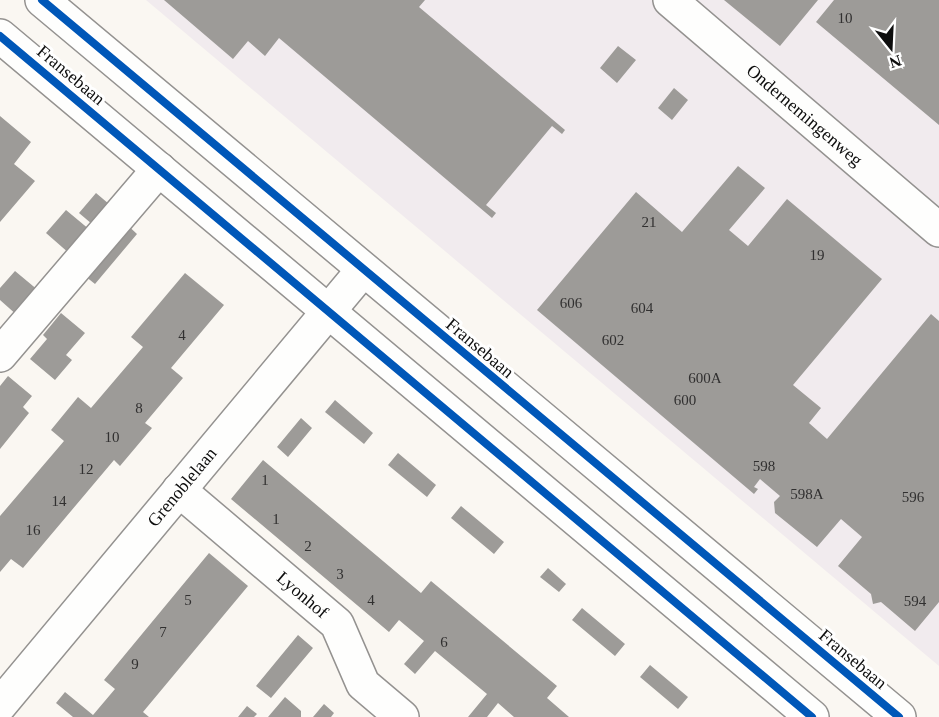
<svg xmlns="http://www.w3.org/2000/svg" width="939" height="717" viewBox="0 0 939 717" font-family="Georgia,serif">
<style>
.industrial{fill:#f1ebee}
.building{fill:#9d9b98}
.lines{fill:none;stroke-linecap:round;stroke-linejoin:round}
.minor-casing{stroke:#949290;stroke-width:36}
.minor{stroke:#fefefd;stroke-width:33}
.cycleway-casing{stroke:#fff;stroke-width:11}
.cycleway{stroke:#0057b8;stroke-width:8}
.labels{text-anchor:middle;stroke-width:6;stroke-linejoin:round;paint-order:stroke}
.number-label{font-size:15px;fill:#313030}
.street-label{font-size:18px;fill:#0d0d0d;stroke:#fff}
</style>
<rect width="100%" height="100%" fill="#faf7f2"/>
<path class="industrial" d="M146,0H939V666Z"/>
<path class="building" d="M164,0H425L419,7L565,130L562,134L552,126L486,205L496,213L492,218L279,38L265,56L248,41L233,59Z
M724,0H818L780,46Z
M834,0H939V125L816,22Z
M618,46L636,60L617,83L600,68Z
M674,88L688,100L672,120L658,108Z
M0,116L31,142L14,164L35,181L0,222Z
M738,166L765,188L729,230L748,246L787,199L882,279L793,385L821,408L809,423L827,439L931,314L939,321V602L915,631L881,602L873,604L871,594L838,566L862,537L841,519L817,547L775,513L774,502L780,496L760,479L754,487L758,489L754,494L537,310L636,192L682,232Z
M96,193L109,204L92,224L79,213Z
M66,210L90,230L70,254L46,233Z
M123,221L137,234L95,284L80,272Z
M15,271L39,291L18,316L0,300V288Z
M185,273L224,305L171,368L183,378L145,423L152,428L120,466L114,460L23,568L11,559L0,572V516L64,441L51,430L78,397L91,408L143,347L131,337Z
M61,313L85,333L66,355L72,360L55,380L30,359L47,339L43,335Z
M8,376L32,396L23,407L29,413L0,449V386Z
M335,400L373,433L364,444L325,412Z
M301,418L312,428L288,457L277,447Z
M398,453L436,485L427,497L388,465Z
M263,460L421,593L431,581L557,686L547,698L569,717H514L498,703L487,717H468L487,694L435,651L415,674L404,664L424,641L399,620L389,632L231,499Z
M461,506L504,542L494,554L451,518Z
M209,553L248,586L143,712L149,717H73L56,703L65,692L93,715L115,689L104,680Z
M548,568L566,584L559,592L540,577Z
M582,608L625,644L615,656L572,620Z
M298,635L313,648L271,698L256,686Z
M650,665L688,697L678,709L640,677Z
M285,697L301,711V717H268Z
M324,704L334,713L331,717H313Z
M247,706L257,714L254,717H238Z"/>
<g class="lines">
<defs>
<g id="minor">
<path d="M42,0L899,717"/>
<path id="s1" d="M670,0L939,230"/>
<path d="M0,36L812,717"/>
<path d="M0,355L159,169"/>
<path id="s2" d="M179,490L337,624L363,684L402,717"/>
<path id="s3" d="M0,705L363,270"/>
</g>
</defs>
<use href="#minor" class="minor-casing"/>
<use href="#minor" class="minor"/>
<defs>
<path id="cycleway" d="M42,0L899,717
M0,36L812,717"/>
</defs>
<use href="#cycleway" class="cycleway-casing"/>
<use href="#cycleway" class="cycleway"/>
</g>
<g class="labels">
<g class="number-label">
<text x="845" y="23">10</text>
<text x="649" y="227">21</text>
<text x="817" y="260">19</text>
<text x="571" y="308">606</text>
<text x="642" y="313">604</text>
<text x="182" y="340">4</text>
<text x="613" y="345">602</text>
<text x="705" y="383">600A</text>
<text x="685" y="405">600</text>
<text x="139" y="413">8</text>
<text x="112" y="442">10</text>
<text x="764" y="471">598</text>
<text x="86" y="474">12</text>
<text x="265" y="485">1</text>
<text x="807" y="499">598A</text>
<text x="913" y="502">596</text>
<text x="59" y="506">14</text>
<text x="276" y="524">1</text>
<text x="33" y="535">16</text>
<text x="308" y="551">2</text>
<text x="340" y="579">3</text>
<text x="188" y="605">5</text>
<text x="371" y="605">4</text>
<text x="915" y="606">594</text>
<text x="163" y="637">7</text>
<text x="444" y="647">6</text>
<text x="135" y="669">9</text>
</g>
<g class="street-label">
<text transform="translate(71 75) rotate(40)" y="6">Fransebaan</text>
<text dy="6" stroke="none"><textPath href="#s1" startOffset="177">Ondernemingenweg</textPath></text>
<text transform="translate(480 348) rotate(40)" y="6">Fransebaan</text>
<text dy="6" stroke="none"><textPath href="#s3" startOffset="284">Grenoblelaan</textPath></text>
<text dy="6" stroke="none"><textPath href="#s2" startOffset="162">Lyonhof</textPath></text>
<text transform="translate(853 659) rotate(40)" y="6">Fransebaan</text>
</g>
</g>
<g transform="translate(891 48) rotate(162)" stroke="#ffffff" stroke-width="4.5" paint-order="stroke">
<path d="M0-4.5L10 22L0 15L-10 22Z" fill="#0d0d0d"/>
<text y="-9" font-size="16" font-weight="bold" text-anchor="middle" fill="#0d0d0d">N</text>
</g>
</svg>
